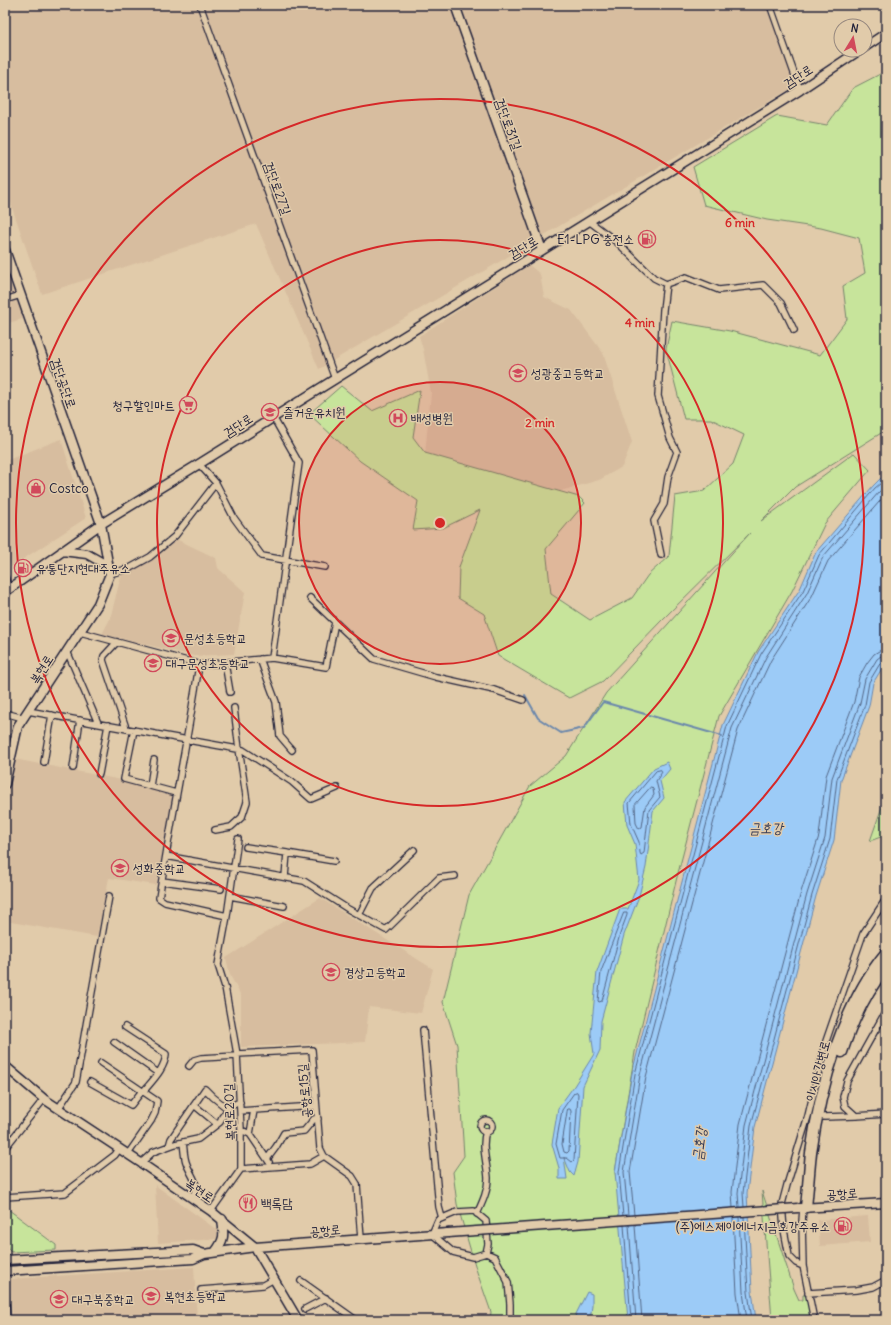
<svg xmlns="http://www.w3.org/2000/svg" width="891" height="1325" viewBox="0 0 891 1325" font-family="Delius,'Poor Story',sans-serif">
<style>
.built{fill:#d7bd9f}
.green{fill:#c7e49b;stroke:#74836b}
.water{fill:#9ccbf7;stroke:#6b87ac}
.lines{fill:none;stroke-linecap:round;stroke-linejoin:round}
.shore{stroke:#536686;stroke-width:1}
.stream{stroke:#6b87ac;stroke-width:2}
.street-casing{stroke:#22223b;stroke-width:8}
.secondary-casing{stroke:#22223b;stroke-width:11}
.highway-casing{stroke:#22223b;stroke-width:13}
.street{stroke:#e1cbaa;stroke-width:5.5}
.secondary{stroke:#e1cbaa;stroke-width:8}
.highway{stroke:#e1cbaa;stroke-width:10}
.secondary-bridge-casing{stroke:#22223b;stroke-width:11;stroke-linecap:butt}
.secondary-bridge{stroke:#e1cbaa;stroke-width:8}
.ring{fill:none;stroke:#d62828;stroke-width:2}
.labels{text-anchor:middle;stroke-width:3;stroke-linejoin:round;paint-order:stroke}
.street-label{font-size:13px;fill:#22223b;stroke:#e1cbaa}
.poi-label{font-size:13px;fill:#22223b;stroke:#e1cbaa;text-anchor:start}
.water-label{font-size:14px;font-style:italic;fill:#343b57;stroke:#e1cbaa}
.centre{fill:#d62828;stroke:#e1cbaa;stroke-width:2}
.ring-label{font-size:12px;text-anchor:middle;font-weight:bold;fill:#d62828;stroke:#e1cbaa;stroke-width:3;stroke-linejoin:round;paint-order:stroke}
</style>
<rect width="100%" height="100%" fill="#e1cbaa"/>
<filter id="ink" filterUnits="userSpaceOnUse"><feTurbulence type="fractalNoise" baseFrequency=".025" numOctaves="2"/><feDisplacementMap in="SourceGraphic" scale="8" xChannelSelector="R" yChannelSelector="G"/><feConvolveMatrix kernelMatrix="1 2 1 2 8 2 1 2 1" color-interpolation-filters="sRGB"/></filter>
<g filter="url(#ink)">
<path class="built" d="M5,5H770L798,84L319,369L256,224L42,294L5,187Z
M5,253L29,317L5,324Z
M529,265L540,274L544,297L571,310L603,353L632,442L622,467L599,480L547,495L425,453L431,393L423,349L419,336Z
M61,439L86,518L11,567L5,551V461Z
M176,539L216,558L218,568L220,570L245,592L234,654L194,656L102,634L110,619L121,576L128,570L154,556Z
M14,759L122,780L174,796L156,885L109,878L97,937L5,921V804Z
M320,898L433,969L421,1013L369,1007L365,1042L241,1047V996L230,975L226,958Z
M155,1185L217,1230V1239L158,1243Z
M868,1216L870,1242L820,1246L818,1220Z
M194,1267L197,1320H12L10,1279Z"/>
<path class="green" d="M886,71V430L795,487L761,521L854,453L870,470L825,523L792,591L719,716L677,877L635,1052L615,1172L627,1254L633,1320H490L491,1312L477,1272L457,1204L453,1172L464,1156L457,1045L443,1002L469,895L530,786L566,756L606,693L750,533L662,620L603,681L569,698L498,656L484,614L458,598L459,567L480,510L443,528L413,530L418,501L360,461L309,414L341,386L372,411L420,390L413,437L425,453L579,497L585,503L546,549L551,594L590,620L632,598L648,575L669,556L675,496L704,491L733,464L744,435L711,419H684L666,349L672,321L730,331L820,355L847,319L843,286L865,273L859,238L821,228L767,220L704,205L693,167L777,116L827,125L853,88Z
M886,800V835L870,841L883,804Z
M762,1191L794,1289L799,1300H803V1295H806L811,1320H772Z
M9,1210L56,1245V1250L11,1252L8,1249L5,1211Z"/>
<path class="water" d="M886,473V662L873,683L869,706L841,780L834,840L816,896L755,1127L747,1193L752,1291L756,1320H628L615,1172L632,1073L723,725L758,652L800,589L816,552L873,486Z
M667,762L670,769L660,781L664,798L653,811L646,867L639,896L624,935L601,1021L600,1050L583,1086L578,1162L574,1176L570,1172L564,1157L567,1179H559V1168L552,1144L558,1108L574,1086L594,1054L591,1033L597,972L620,909H628L639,880L635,844L627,825L625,802L654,768Z
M587,1292L592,1294V1306L590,1320H574L576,1314Z"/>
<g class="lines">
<path class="shore" d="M661,770L662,772L656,781L660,797L649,810L644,853L641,855L640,853L639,842L631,824L629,803L656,771Z
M651,787L653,789L654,795L645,807L642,827L639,829L636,823L635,805Z
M624,913H627V915L620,934L602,1001L599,1002L598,1001L601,972Z
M577,1092L578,1094L574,1160L572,1162L567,1158H560L556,1144L562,1110L574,1093Z
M568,1109H570L571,1111L569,1151L567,1153L564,1152L562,1144L567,1112Z
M739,1207L738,1193L746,1125L807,894L825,838L832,778L860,703L865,679L877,659L881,656L886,655
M744,1207L743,1193L751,1126L812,895L830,839L837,779L865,705L869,682L881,662L886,660
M733,1208L732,1192L740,1124L801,892L819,836L826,776L854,702L859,677L867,663L874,654L879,651L886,649
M628,1215L624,1172L640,1075L732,728L766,657L807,593L823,557L879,492L886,485
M634,1215L630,1172L646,1077L738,730L771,660L812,596L828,561L886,494
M623,1216L619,1172L635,1074L727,726L761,654L803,591L819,555L875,488L886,479
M739,1217L743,1292L747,1320
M744,1217L748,1292L752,1320
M733,1218L737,1293L741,1320
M624,1225L631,1320
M629,1225L636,1320
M635,1225L642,1320"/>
<path class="stream" d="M525,695L538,718L561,733L584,728L603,702L722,736"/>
<defs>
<path id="street" d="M200,5L335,379
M770,5L800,90
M589,221L618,243L654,278L666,284L663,310L658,396L670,438L677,452L668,477L664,504L654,521L661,555
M666,284L686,277L719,290L763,285L781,303L794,330
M5,300L21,295
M199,464L216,483L234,518L262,556L325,567
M110,574L130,568L150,557L175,536L216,483
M5,577L9,589
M310,598L374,659L436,677L494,690L523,700
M80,632L202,665L272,658L326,667L335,622
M117,642L104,656L103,660L126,728
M67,651L98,723
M272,658L299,463L273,417
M260,659L276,702L280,736L292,750
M225,663L230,692
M199,665C187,743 171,820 159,898L165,902L227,916L218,965L225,987L237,1054L241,1130V1169L211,1211
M28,711L243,750L292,782L311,799L337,788
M5,713L23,718
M134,730L124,779L176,793
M44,762L52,715
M73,768L80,720
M99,774L108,725
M150,786L154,760
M215,830L231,827L242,817L247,802L239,749L234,708
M246,847L287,853L285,877
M287,853L334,861
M166,856L304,881L348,909L386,930L439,878L455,876
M162,881L221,889
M230,896L284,906
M359,915L373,888L414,850
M227,916L238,839
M886,1011L847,1081L843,1097L845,1106L856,1116L886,1114
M125,1027L166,1054C165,1069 152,1081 143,1092
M423,1030L439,1207L442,1218
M114,1042L158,1073
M237,1054L312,1050L320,1148L324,1156L352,1176L357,1184L361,1239
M101,1063L157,1101L155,1113L151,1121L128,1154
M189,1066L194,1060L201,1058L237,1056
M90,1082L131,1105L142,1091
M194,1105L217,1124
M58,1109L76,1082L109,896
M254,1110L316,1106
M240,1111L254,1110L250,1134
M824,1117L856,1116
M480 1126a6 6 0 1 1 12 0a6 6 0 1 1-12 0Z
M241,1130L250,1134L269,1162
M183,1142C184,1149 184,1156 186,1162C191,1178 201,1181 192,1198
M169,1146L171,1139L205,1089L213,1097L228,1109
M5,1148L44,1099
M267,1159L276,1147L284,1133L304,1131L314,1119H318
M141,1163L153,1152L175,1144L198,1139L220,1122L222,1117L230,1106L240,1102
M241,1169L310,1164L324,1156
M5,1197L65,1193L115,1155L119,1149
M803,1207L802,1222L803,1266L814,1320
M474,1211L486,1221L488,1244L486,1253L473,1257L453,1252L432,1234L438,1220L457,1212Z
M477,1214C482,1203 488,1191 488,1178C487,1162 481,1147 486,1131
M486,1253L495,1257L508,1282L510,1304V1320
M803,1266L796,1263L789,1256L784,1230L782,1204L787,1185L808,1116L825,1044L863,934L886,899
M301,1281L356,1320
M5,1289L7,1320
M201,1290L263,1285L274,1279
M808,1293L857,1290L873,1287L886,1280
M305,1309L326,1298"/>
<path id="secondary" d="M455,5L542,250
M865,47L886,33
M5,250L101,524L110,574L98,604L18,726L5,784
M62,551L87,554L103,563L109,571
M5,592L101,524L199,464L335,379L800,90L860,50
M5,1066L44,1099L141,1163L211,1211L255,1247L298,1320
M801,1208L886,1203
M215,1252C225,1239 224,1235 222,1219
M5,1260L193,1250L204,1254
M5,1271L193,1259L204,1254L255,1247L448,1233"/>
<path id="highway" d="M842,1052C852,1022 866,992 886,967
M806,1207C808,1189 809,1171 811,1153C820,1087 843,1005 886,953"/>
</defs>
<use href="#street" class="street-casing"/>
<use href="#secondary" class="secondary-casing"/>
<use href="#highway" class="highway-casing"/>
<use href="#street" class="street"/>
<use href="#secondary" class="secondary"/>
<use href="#highway" class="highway"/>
<defs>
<path id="secondary-bridge" d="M448,1233L798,1208"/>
</defs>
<use href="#secondary-bridge" class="secondary-bridge-casing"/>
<use href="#secondary-bridge" class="secondary-bridge"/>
</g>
</g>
<circle cx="440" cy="523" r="141" fill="#d62828" fill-opacity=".12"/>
<g class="ring">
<circle cx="440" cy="523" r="141"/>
<circle cx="440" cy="523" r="283"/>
<circle cx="440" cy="523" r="424"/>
</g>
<defs>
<symbol id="fuel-ring" viewBox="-11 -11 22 22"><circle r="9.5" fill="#e1cbaa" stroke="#d1495b" stroke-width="1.5"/><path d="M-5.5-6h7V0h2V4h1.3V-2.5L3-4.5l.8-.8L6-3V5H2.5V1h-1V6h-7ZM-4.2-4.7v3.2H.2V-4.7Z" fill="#d1495b"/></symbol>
<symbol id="school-ring" viewBox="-11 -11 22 22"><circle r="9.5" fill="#e1cbaa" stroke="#d1495b" stroke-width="1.5"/><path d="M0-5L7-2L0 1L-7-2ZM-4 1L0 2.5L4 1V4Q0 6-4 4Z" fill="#d1495b"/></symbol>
<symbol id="supermarket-ring" viewBox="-11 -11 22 22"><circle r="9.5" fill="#e1cbaa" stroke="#d1495b" stroke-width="1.5"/><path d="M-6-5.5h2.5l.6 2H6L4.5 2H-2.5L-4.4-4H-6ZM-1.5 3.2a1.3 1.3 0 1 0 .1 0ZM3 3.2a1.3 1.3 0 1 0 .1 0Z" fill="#d1495b"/></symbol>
<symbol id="hospital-ring" viewBox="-11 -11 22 22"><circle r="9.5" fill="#e1cbaa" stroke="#d1495b" stroke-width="1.5"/><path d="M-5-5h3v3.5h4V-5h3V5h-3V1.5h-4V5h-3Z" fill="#d1495b"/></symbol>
<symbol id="shop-ring" viewBox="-11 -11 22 22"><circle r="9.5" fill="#e1cbaa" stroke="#d1495b" stroke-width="1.5"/><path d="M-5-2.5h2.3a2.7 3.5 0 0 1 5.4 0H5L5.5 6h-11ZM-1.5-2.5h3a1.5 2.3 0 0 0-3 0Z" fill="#d1495b"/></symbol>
<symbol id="restaurant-ring" viewBox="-11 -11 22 22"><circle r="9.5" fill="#e1cbaa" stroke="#d1495b" stroke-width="1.5"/><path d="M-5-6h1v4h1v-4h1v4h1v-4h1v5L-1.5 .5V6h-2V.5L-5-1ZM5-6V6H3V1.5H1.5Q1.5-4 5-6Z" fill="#d1495b"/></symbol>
</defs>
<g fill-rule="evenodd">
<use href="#fuel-ring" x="637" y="229" width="20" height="20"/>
<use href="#school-ring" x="508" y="363" width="20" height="20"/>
<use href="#supermarket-ring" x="178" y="395" width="20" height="20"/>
<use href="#school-ring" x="260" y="402" width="20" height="20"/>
<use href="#hospital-ring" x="388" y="408" width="20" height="20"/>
<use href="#shop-ring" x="26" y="478" width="20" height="20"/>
<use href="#fuel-ring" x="13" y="558" width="20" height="20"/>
<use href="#school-ring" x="161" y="628" width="20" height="20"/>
<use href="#school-ring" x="143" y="653" width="20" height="20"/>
<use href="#school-ring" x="110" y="858" width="20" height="20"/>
<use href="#school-ring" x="321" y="962" width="20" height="20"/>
<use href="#restaurant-ring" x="238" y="1193" width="20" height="20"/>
<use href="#fuel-ring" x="833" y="1216" width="20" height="20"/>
<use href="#school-ring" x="141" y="1286" width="20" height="20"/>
<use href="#school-ring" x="49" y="1289" width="20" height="20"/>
</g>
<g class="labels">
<g class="street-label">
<text transform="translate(798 76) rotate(-33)" y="5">검단로</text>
<text transform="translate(509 124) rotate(70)" y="5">검단로31길</text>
<text transform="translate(278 188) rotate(70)" y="5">검단로27길</text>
<text transform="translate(523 247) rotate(-32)" y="5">검단로</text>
<text transform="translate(64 383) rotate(71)" y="5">검단공단로</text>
<text transform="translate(238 425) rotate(-33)" y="5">검단로</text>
<text transform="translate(41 669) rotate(-57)" y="5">복현로</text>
<text transform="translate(817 1071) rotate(-75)" y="5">이시아강변로</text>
<text transform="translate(304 1091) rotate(-95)" y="5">공항로15길</text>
<text transform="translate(229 1112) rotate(-92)" y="5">복현로20길</text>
<text transform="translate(200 1190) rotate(34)" y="5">복현로</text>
<text transform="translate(842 1193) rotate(-3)" y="5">공항로</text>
<text transform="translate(325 1230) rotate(-4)" y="5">공항로</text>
</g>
<g class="poi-label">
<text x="634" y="244" text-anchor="end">E1-LPG 충전소</text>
<text x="531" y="378">성광중고등학교</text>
<text x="175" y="410" text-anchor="end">청구할인마트</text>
<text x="283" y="417">즐거운유치원</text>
<text x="411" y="423">배성병원</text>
<text x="49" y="493">Costco</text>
<text x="36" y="573">유통단지현대주유소</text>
<text x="184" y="643">문성초등학교</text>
<text x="166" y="668">대구문성초등학교</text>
<text x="133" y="873">성화중학교</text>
<text x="344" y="977">경상고등학교</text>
<text x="261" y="1208">백록담</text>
<text x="830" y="1231" text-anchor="end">(주)에스제이에너지금호강주유소</text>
<text x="164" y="1301">복현초등학교</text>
<text x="72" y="1304">대구북중학교</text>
</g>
<g class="water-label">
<text x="766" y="833">금호강</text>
<text transform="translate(699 1144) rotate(-83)" y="5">금호강</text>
</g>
</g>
<circle cx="440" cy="523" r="6" class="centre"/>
<g class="ring-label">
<text x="740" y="227">6 min</text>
<text x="640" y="327">4 min</text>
<text x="540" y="427">2 min</text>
</g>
<rect width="891" height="1325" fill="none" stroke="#e1cbaa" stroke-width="20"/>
<rect x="10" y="10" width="871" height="1305" fill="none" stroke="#22223b" stroke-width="1.5" filter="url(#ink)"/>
<g transform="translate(853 38) rotate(10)"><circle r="19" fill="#e1cbaa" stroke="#95877e"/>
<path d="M0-3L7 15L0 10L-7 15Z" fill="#d1495b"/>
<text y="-6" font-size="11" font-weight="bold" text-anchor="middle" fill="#22223b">N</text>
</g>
</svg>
